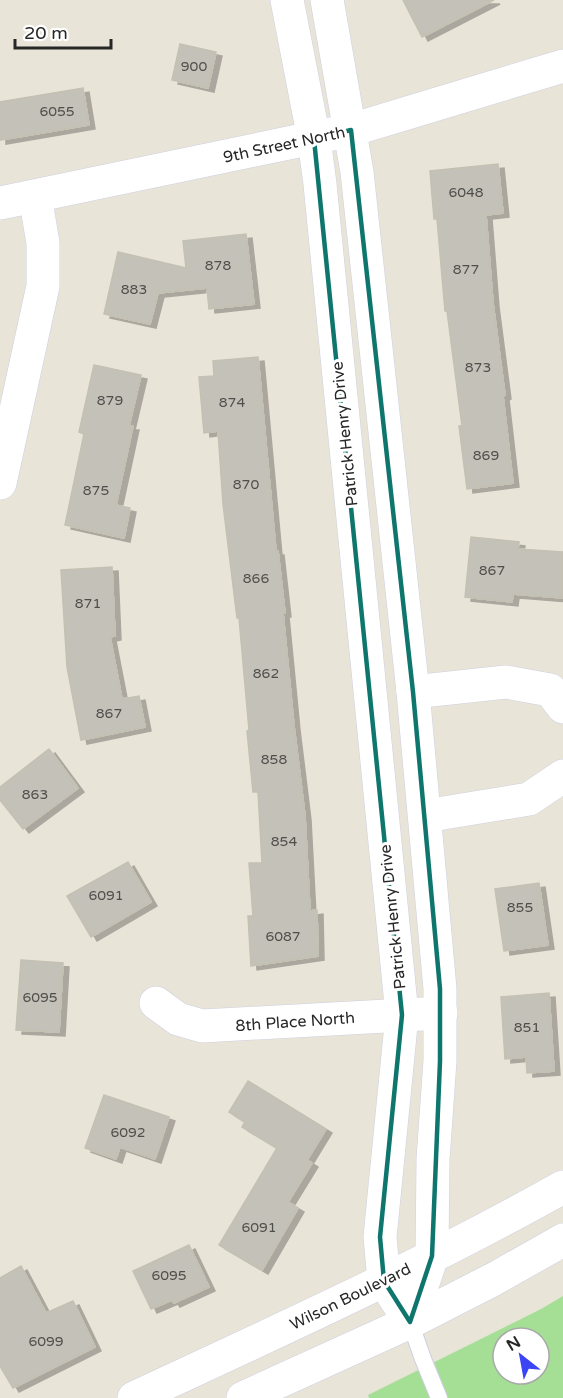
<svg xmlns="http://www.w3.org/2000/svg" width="563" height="1398" viewBox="0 0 563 1398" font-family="'Varela Round',sans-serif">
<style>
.green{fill:#a5df95;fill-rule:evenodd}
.building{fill:#c4c1b8;stroke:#c4c0b2;stroke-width:1.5;filter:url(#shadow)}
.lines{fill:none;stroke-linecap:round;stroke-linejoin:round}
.lane-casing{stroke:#cecfe0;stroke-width:18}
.street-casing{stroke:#cecfe0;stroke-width:34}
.secondary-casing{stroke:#cecfe0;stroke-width:34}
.lane{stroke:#fff;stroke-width:16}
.street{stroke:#fff;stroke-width:33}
.secondary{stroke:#fff;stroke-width:33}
.marked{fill:none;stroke:#0f766e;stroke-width:4.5;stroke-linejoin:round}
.labels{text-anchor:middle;stroke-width:6;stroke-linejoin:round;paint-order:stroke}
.number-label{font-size:14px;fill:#4e4e4b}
.street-label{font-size:16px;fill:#272727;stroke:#fff}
</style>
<defs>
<filter id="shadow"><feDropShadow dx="6" dy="4" stdDeviation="0" flood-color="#0004"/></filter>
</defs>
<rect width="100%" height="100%" fill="#e9e4d8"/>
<path class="green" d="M563,1296V1398H369L368,1395L541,1309ZM503,1338H539V1374H503Z"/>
<path class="building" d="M403,0H494L422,37Z
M180,44L216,52L208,88L172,80Z
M83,88L89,125L0,140V102Z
M498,164L503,213L486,215L493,303L505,395L503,396L513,483L467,489L459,426H462L447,311H445L437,219H434L430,171Z
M246,234L254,304L209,309L207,288L158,293L150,324L104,314L118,252L186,268L183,241Z
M258,357L276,551H278L285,613H283L294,726L305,816L310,911L317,910L318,956L251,966L248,916H253L249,863H262L258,792H253L247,731L249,730L239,618H237L223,504L218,431L204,433L199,377L214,376L213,361Z
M94,365L141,375L129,426H133L116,505L130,508L124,538L65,525L84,434L79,432Z
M471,537L519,542L518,549L563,552V598L513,594L512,602L465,597Z
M112,567L115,636L110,637L122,699L139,696L145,727L81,740L67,667L61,570Z
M49,749L78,788L23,829L0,800V787Z
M128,862L151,902L91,937L67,896Z
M539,883L548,945L504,951L495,889Z
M21,960L63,963L59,1032L16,1030Z
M549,993L554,1071L527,1073L526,1057L505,1059L501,997Z
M248,1081L326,1129L307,1160L312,1163L288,1202L298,1208L262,1270L219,1245L277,1148L242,1127L245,1122L229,1112Z
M104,1095L169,1117L155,1159L120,1147L116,1159L85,1148Z
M189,1245L209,1287L174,1303L172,1300L151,1309L133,1271Z
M21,1266L46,1313L73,1301L95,1347L13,1388L0,1366V1278Z"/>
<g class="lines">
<defs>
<path id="lane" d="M410,1322L423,1359L439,1398"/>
<path id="street" d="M0,203L351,130L563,66
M0,483L43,286V243L35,196
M413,692L506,682L550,690L563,707
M425,816L529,799L563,776
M156,1003L178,1019L202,1026L441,1013"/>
<path id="secondary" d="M287,0L314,139L320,184L402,1015L380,1237L384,1281L410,1322
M327,0L357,172L413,692L440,989V1061L433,1159L432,1256L410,1322
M134,1398C278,1331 424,1265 563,1187
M243,1398L410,1322L494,1279L563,1240"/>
</defs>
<use href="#lane" class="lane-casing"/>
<use href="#street" class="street-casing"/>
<use href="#secondary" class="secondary-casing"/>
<use href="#lane" class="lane"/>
<use href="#street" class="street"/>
<use href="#secondary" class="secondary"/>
</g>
<path class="marked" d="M351,130L413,692L440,989V1061L432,1256L410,1322L384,1281L380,1237L402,1015L314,139Z"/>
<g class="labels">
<g class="number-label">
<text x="194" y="71">900</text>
<text x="57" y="116">6055</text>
<text x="466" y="197">6048</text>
<text x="218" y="270">878</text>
<text x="466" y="274">877</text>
<text x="134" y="294">883</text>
<text x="478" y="372">873</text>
<text x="110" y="405">879</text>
<text x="232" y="407">874</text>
<text x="486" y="460">869</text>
<text x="246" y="489">870</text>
<text x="96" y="495">875</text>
<text x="492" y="575">867</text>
<text x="256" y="583">866</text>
<text x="88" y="608">871</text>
<text x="266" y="678">862</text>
<text x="109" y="718">867</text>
<text x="274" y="764">858</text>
<text x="35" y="799">863</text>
<text x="284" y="846">854</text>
<text x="106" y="900">6091</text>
<text x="520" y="912">855</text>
<text x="283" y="941">6087</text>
<text x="40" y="1002">6095</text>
<text x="527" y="1032">851</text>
<text x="128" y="1137">6092</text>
<text x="259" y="1232">6091</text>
<text x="169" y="1280">6095</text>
<text x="46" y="1346">6099</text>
</g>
<g class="street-label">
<text transform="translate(284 144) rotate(-12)" y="6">9th Street North</text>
<text transform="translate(344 434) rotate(-96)" y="6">Patrick Henry Drive</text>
<text transform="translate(392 917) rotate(-96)" y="6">Patrick Henry Drive</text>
<text transform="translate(295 1021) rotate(-4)" y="6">8th Place North</text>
<text transform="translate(350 1296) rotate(-26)" y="6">Wilson Boulevard</text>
</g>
</g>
<g transform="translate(521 1356) rotate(329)"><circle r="28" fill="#ffffff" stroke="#a9a9a9" stroke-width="1.5"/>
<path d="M0-4.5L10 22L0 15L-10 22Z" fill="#3b45f4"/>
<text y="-9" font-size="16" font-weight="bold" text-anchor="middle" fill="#272727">N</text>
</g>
<path d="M15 39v9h96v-9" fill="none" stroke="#272727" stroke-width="3"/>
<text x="24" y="39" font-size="18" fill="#272727" stroke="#ffffff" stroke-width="4.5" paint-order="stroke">20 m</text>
</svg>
